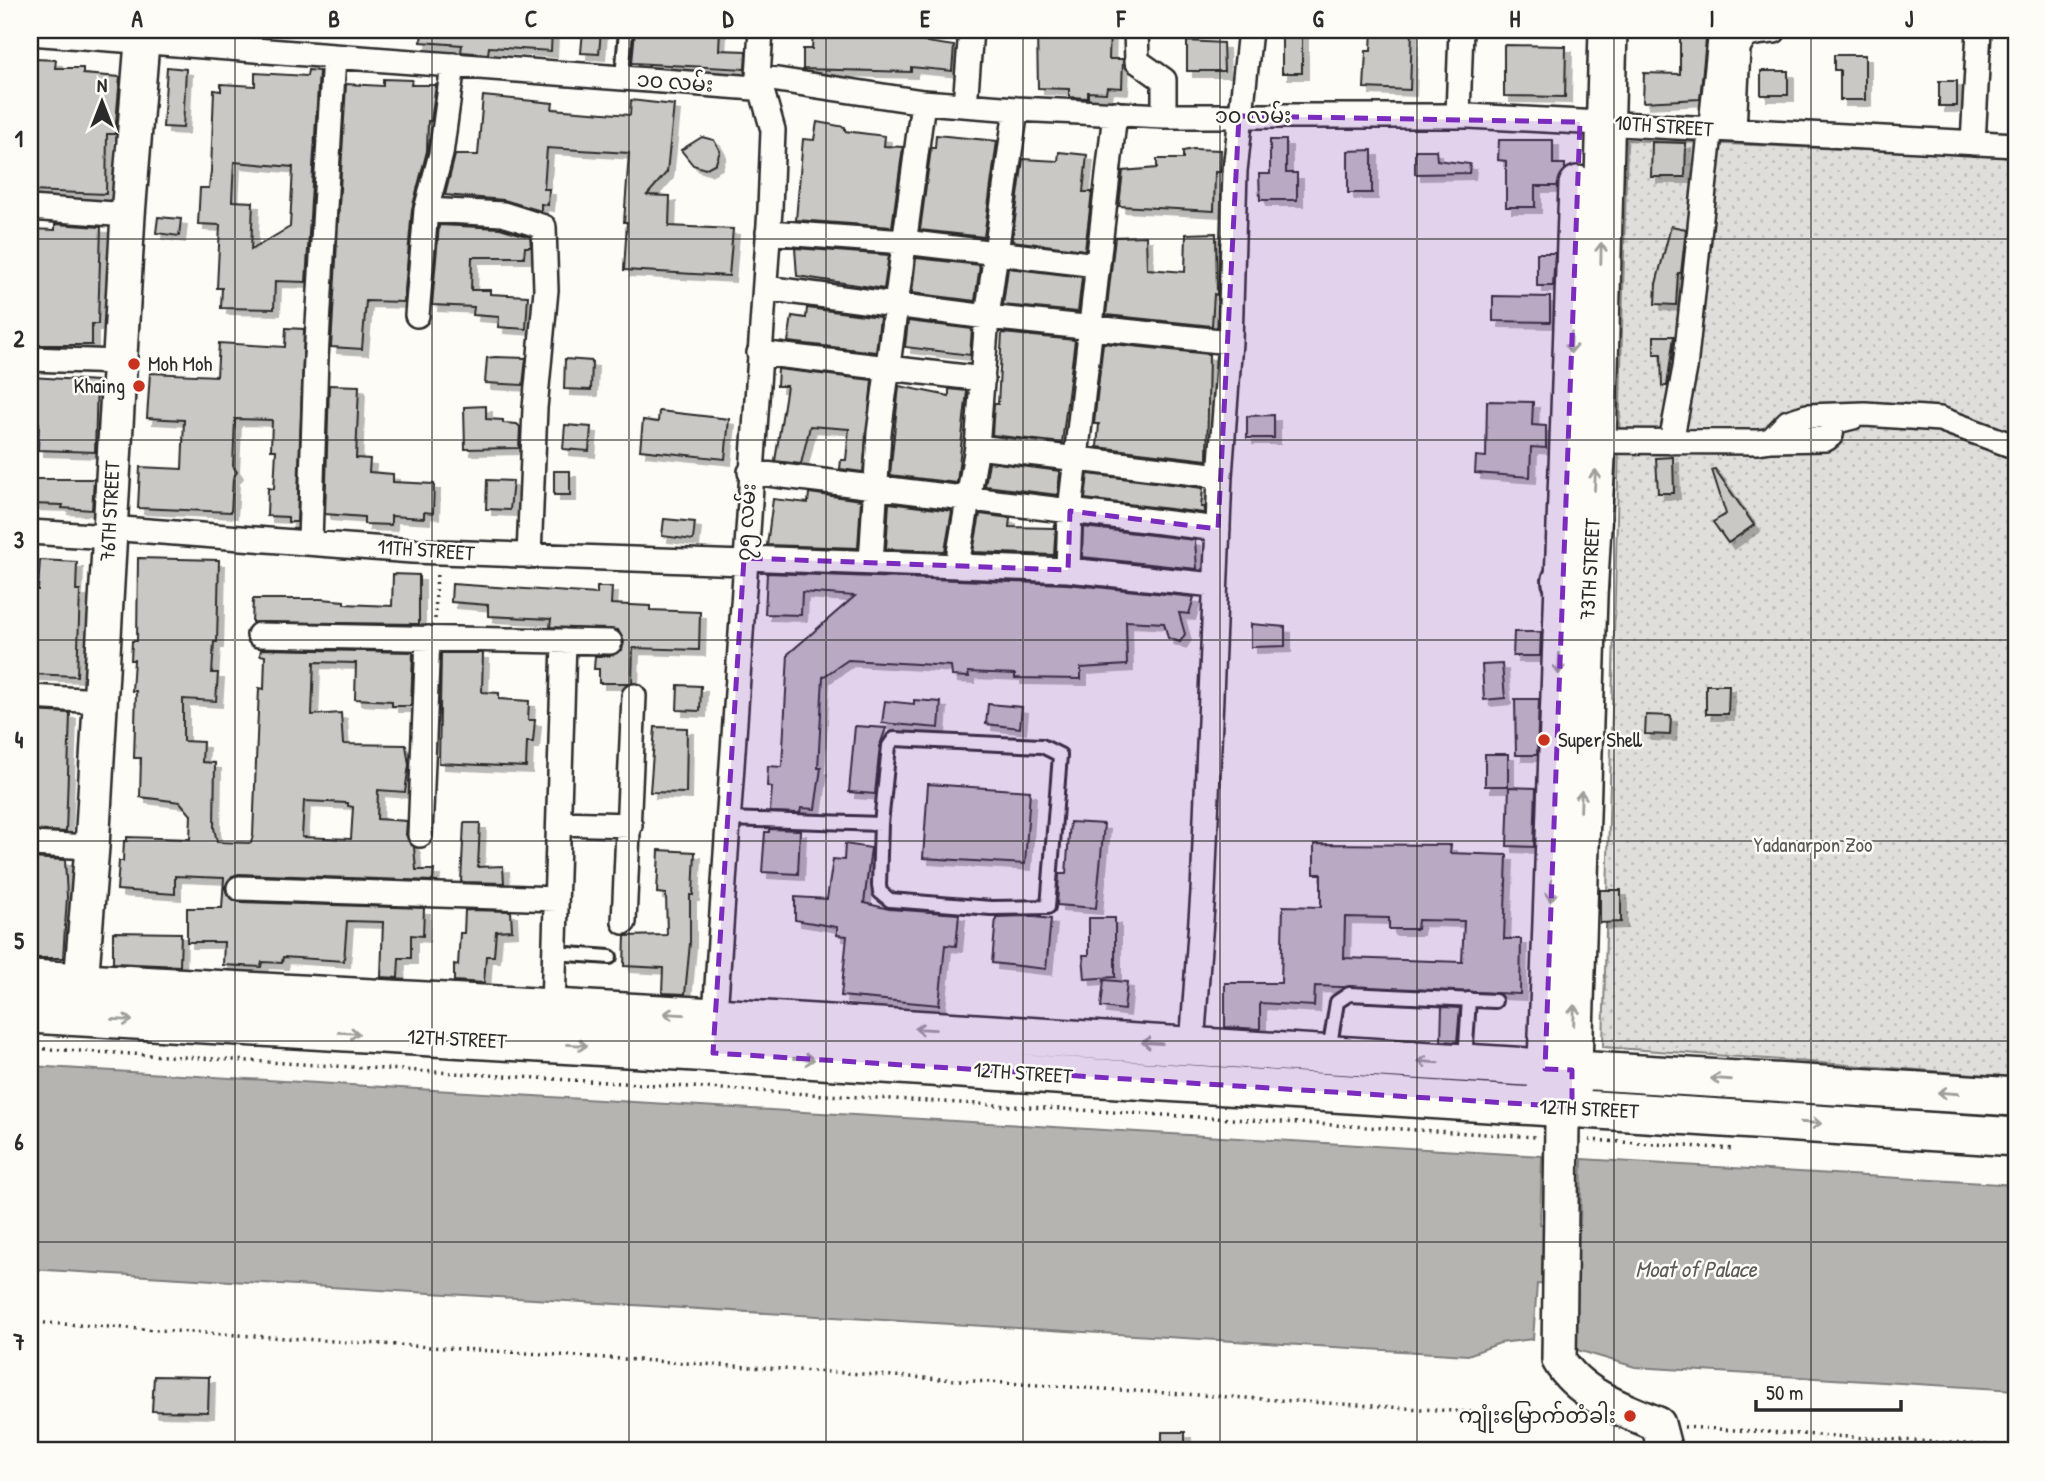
<svg xmlns="http://www.w3.org/2000/svg" width="2046" height="1481" viewBox="0 0 2046 1481" font-family="'Patrick Hand','Noto Sans Myanmar',sans-serif">
<style>
.park{fill:url(#park-dots);stroke:#858482;stroke-width:2}
.water{fill:#b5b4b1;stroke:#7e7d7b;stroke-width:2}
.building{fill:#c9c8c4;stroke:#2b2b2b;stroke-width:2;fill-rule:evenodd;filter:url(#shadow)}
.lines{fill:none;stroke-linecap:round;stroke-linejoin:round}
.lane-casing{stroke:#2b2b2b;stroke-width:18}
.street-casing{stroke:#2b2b2b;stroke-width:28}
.secondary-casing{stroke:#2b2b2b;stroke-width:38}
.primary-casing{stroke:#2b2b2b;stroke-width:42}
.highway-casing{stroke:#2b2b2b;stroke-width:44}
.path{stroke:#2b2b2b;stroke-width:3.5;stroke-dasharray:2 5;stroke-linecap:butt}
.lane{stroke:#fdfcf7;stroke-width:12}
.street{stroke:#fdfcf7;stroke-width:23}
.secondary{stroke:#fdfcf7;stroke-width:33}
.primary{stroke:#fdfcf7;stroke-width:37}
.highway{stroke:#fdfcf7;stroke-width:38}
.oneway{stroke:#9e9e9b}
.marked{fill:#7b2cbf;fill-opacity:0.2;stroke:#7b2cbf;stroke-width:5;stroke-dasharray:14 9;stroke-linejoin:round}
.grid{fill:none;stroke:#2b2b2b;stroke-width:2;stroke-opacity:0.55}
.poi-dot{fill:#c8321e;stroke:#fdfcf7;stroke-width:2.5}
.labels{text-anchor:middle;stroke-width:5;stroke-linejoin:round;paint-order:stroke}
.street-label{font-size:21px;fill:#2b2b2b;stroke:#fdfcf7}
.poi-label{font-size:21px;fill:#2b2b2b;stroke:#fdfcf7;text-anchor:start}
.park-label{font-size:21px;fill:#585857;stroke:#fdfcf7}
.water-label{font-size:23px;font-style:italic;fill:#5b5b5a;stroke:#fdfcf7}
.neatline{fill:none;stroke:#2b2b2b;stroke-width:2.5}
.grid-label{font-size:23px;text-anchor:middle;font-weight:bold;fill:#2b2b2b}
</style>
<defs>
<pattern id="park-dots" width="8" height="8" patternUnits="userSpaceOnUse" patternTransform="scale(1.75)"><rect width="8" height="8" fill="#dfdeda"/><path d="M2 2h.1M6 6h.1" fill="none" stroke="#c0bfbb" stroke-width="1.8" stroke-linecap="round"/></pattern>
<filter id="shadow"><feDropShadow dx="6" dy="6" stdDeviation="0" flood-color="#0004"/></filter>
</defs>
<rect width="100%" height="100%" fill="#fdfcf7"/>
<filter id="ink" filterUnits="userSpaceOnUse"><feTurbulence type="fractalNoise" baseFrequency=".0143" numOctaves="2"/><feDisplacementMap in="SourceGraphic" scale="14" xChannelSelector="R" yChannelSelector="G"/><feConvolveMatrix kernelMatrix="1 2 1 2 8 2 1 2 1" color-interpolation-filters="sRGB"/></filter>
<g filter="url(#ink)">
<path class="park" d="M1627,140L2016,156V1077L1603,1047Z"/>
<path class="water" d="M30,1066L1542,1156L1540,1224L1580,1225L1582,1159L2016,1185V1390L1635,1367L1574,1349L1576,1287L1537,1284L1533,1339L1500,1343L1468,1355L30,1269Z"/>
<path class="building" d="M422,30H552L551,51L489,47L488,54L461,52L462,45L421,42Z
M583,30H601L599,54L581,53Z
M635,30H720L719,50L746,51L745,69L632,63Z
M813,30L907,32V39L954,46L952,71L911,67V72L803,69V49H812Z
M1078,30H1110L1109,59H1123L1122,88L1107,87L1106,93L1088,92V98L1069,97V89L1038,88L1037,31L1077,33Z
M1282,30H1302V73H1282Z
M1372,30H1412L1410,90L1364,88L1366,51H1371Z
M1680,30H1707L1700,99L1643,102L1644,73L1680,74Z
M1187,41L1223,43L1224,71H1187Z
M1504,45L1566,46L1565,97L1504,96Z
M1834,55H1865V100H1840V70H1834Z
M35,59L56,60L55,68H83V74L120,77L115,134H107L106,194L30,191V111Z
M167,67L186,69L183,128L163,127Z
M308,70L319,71L306,282L275,281L274,309L221,308L222,288H217L220,225L198,224L200,188H209L211,171L214,90L221,91V84L255,86V73L307,76ZM234,162L293,167L290,227L251,250L253,202L232,201Z
M1761,71H1788V95H1761Z
M383,79L412,80L411,85H436L431,121H428L427,151L412,209L404,302L366,301L362,349L331,347L346,84L383,86Z
M1939,81H1957V106H1939Z
M483,96L553,103L552,109L630,115L631,100L674,105L667,172L647,195L670,196L669,226L733,229L729,276L624,270L627,222H624L629,153L547,148L544,189H549L548,205L541,204V211L504,200L445,195L455,155H478Z
M817,122L845,127V131L885,136L884,146L903,147L892,227L796,220L803,139L814,140Z
M936,135L997,141L984,237L920,230L931,148H935Z
M702,137L714,140L720,151L716,163L705,169L693,165L681,150Z
M1270,140H1286V173H1297V200H1260L1259,174H1270Z
M1499,140H1553V164H1565V170L1557,186H1535V207H1506V161L1498,160Z
M1652,142L1686,143L1685,177H1651Z
M1193,149L1221,150L1220,172H1215L1214,211L1119,206L1123,171L1157,168V159H1183V151Z
M1372,150V193H1348V151Z
M1415,150H1436L1437,160L1470,164L1469,173L1415,174Z
M1059,152L1087,155L1083,192H1092L1085,250L1012,241L1023,159L1058,161Z
M158,217L181,219L179,236L156,233Z
M55,224L101,227L98,324H92V345H30V229L55,230Z
M439,225L500,228L530,237L531,247H525L524,257H472L471,290H490V294L528,296L526,329L498,327L499,317L473,315L474,307L432,305Z
M1671,226L1686,229L1681,273H1678L1676,305L1655,304L1656,284Z
M1216,233L1217,295L1214,294L1212,326L1106,315L1115,237L1146,236L1147,269L1185,272L1186,234Z
M795,248L889,255L884,289L797,276Z
M1537,253H1555L1553,286H1537Z
M916,258L980,265L975,301L912,293Z
M1008,268L1082,277L1078,312L1003,305Z
M1493,296L1550,297V322L1493,321Z
M807,308L880,317L876,352L788,342L792,316L806,318Z
M908,321L972,329L970,355L905,347Z
M286,328L304,329L297,522H288V517L267,516L268,488L274,489L276,450H271L272,420L235,419L233,466L237,472L233,478L231,512L138,508L140,467L182,469L184,420L147,418L150,373L217,376L219,343L285,347Z
M1002,333L1075,340L1062,443L992,435L994,404H998Z
M1654,336H1674L1667,386H1662L1661,354H1654Z
M1103,343L1209,354L1207,460L1097,447L1099,424H1094Z
M495,357L526,358L523,385L485,383L487,358Z
M565,359L592,361L591,390L564,389Z
M778,369L872,380L863,472L840,469L841,460H846L849,429L810,426L801,464L775,461L787,386H777Z
M30,377L97,381L95,452L38,450L39,423H30Z
M329,385L359,386L356,458L370,459L369,472L393,474V482L434,484L433,513L424,512V518L391,516V525L364,524V517L325,514Z
M899,386L949,396V389L967,391L957,483L890,475Z
M1487,401L1533,402L1532,425L1546,426V448L1531,447L1530,477L1475,473L1476,456L1486,457Z
M486,406V419L503,420V423L517,424L520,427L519,448L465,449L464,407Z
M659,411L729,419L725,459L640,450L643,420L658,422Z
M1274,415V438H1247V416Z
M565,425L591,427L589,451L563,449Z
M1673,457L1674,493H1658L1656,458Z
M989,462L1060,471L1058,495L985,486Z
M1715,469L1754,525L1728,543L1713,522L1726,514L1712,470Z
M554,471H570V495H554Z
M1088,474L1203,488L1201,507H1205L1204,513L1085,499Z
M30,479H94L92,510L62,508L63,505L30,504Z
M487,480L513,481L510,510L486,509Z
M809,493L861,500L858,548L767,545L773,499L808,503Z
M889,503L952,511L945,551L886,549Z
M980,514L1010,518L1009,527L1054,528L1056,523L1054,555L973,552Z
M664,519L695,522L693,540L662,536Z
M1083,527L1195,540L1197,569L1082,557Z
M138,558L219,560L217,642H214L212,673H218L216,701L183,699V741L203,742L202,762L215,763L214,828L217,842L251,843L253,835L259,688L264,689L265,656L260,655L261,649L413,652L411,706H392V701L355,699L356,663L314,662L312,715L341,713L343,744L406,745L409,765L405,792L378,790L377,819L407,821L406,835L414,847L416,870H434L433,881L239,874L232,876L225,887L227,895L239,902L424,908L423,936L411,935V958H399L398,978L381,977L383,922L347,921L344,961L283,957L282,963L262,962L261,967L223,965L224,942H187V908H222L224,878L175,876V894L117,890L119,861H123L124,841H127V837L190,839L191,815L180,802L140,797L141,758H134L136,691H132L134,660H131L132,641H137ZM304,801L348,803V806L353,807L351,839L302,837Z
M40,560L77,562L76,591H80L77,676L30,674V628L34,590H38Z
M767,573L1067,584L1194,597L1189,614L1179,613L1185,634L1180,642L1168,638L1164,623L1126,621L1127,665L1081,668V679L1015,678V674L968,672L969,677L952,676L951,666L848,660L823,677L818,768H821L815,809L801,808L800,813L770,812L772,787L767,786L768,766L782,767L788,654L855,596L802,592L801,615L765,614Z
M393,574L419,575V624L252,622L253,599H321L344,601V604L392,606Z
M452,584L597,594V587H612L611,604L650,606V610L700,612L699,650L633,648L632,683H599V669H594L595,656H610L622,650L624,642L618,630L550,627L551,619L488,616V605L451,602Z
M1251,624L1285,627V646L1251,647Z
M1514,632H1541L1540,656H1513Z
M441,653H483L482,692L499,693V699L529,701L528,720H535L533,742H527L526,767L439,763Z
M1502,664L1505,698L1484,700L1482,665Z
M678,685L701,686L700,711L677,710Z
M1706,685H1729L1728,714H1706Z
M1515,699H1539L1537,755H1516Z
M914,700L941,702L939,728L882,723L885,701L914,704Z
M988,704L1022,707L1020,728L986,724Z
M30,711L70,713L66,832L30,830Z
M1646,715L1671,716L1670,735L1645,734Z
M855,726L886,728L880,745L875,794L849,792Z
M655,727L687,728L686,793L650,792Z
M1485,754H1508V786H1485Z
M928,784L1030,791L1025,864L923,858Z
M1509,787L1536,788L1534,847L1507,846Z
M1070,822L1104,824L1096,908L1057,905L1059,874H1066Z
M464,823H480L478,867L503,866L504,883L461,882Z
M769,829L800,830L798,874L762,872L765,832H769Z
M845,844L871,848L864,903L889,909L959,914L956,946L945,945L939,1005L841,996L847,936L837,935V927L795,920V897L827,899L833,859L844,860Z
M1314,844L1451,845L1450,853L1507,855L1504,939H1521L1520,994L1315,986L1314,1006L1260,1003V1029L1225,1027V983H1281L1283,906L1321,907V874H1314ZM1345,917L1389,918V929H1417L1418,920L1464,921L1462,962L1344,958Z
M659,850L695,852L693,895H690V943L685,994L662,993L663,968L624,966L625,936L667,935L666,894L657,893Z
M30,858L65,860L67,897L63,958H30Z
M1600,890H1621V922L1600,923Z
M465,910L511,911L512,930L496,931L494,956H486L484,983L454,981V964L458,965L460,933H464Z
M1026,916L1051,919L1046,969L992,963L996,917Z
M1089,918H1115V977L1085,979L1083,955H1089Z
M113,932L181,933L180,966L113,963Z
M1104,980L1127,982L1124,1010L1101,1007Z
M1442,1007L1460,1008L1457,1042L1441,1041Z
M154,1376L209,1377L208,1412L152,1411Z
M1162,1432H1185V1451H1162Z"/>
<g class="lines">
<defs>
<path id="lane" d="M622,78L626,30
M894,739L1042,746L1060,755L1048,907L991,908L890,900L880,892L879,885L881,824L889,746Z
M728,819L881,824
M554,953L610,957
M1329,1051L1337,1002L1349,994L1495,1001
M1465,1061L1469,999"/>
<path id="street" d="M1136,30L1137,61L1164,80V116
M30,33L741,87L754,88L758,77L923,102L1016,109L1164,116H1468L2016,145
M453,65L441,154L426,210L503,214L544,227L546,290L535,408L529,556
M965,105L971,30
M1458,115L1461,30
M1734,130L1738,49C1744,31 1757,33 1774,31
M1973,143L1979,30
M30,208L128,215
M768,232L904,242L1097,265
M765,288L987,317L1230,342
M417,315L426,210
M759,353L983,379
M30,359L119,362
M1771,440L1826,439L1831,435L1833,422L1853,417
M1585,441L1758,442L1771,440L1788,422L1807,416L1865,414L1940,419L2016,447
M1671,442L1685,368L1721,30
M977,447L1220,476
M750,472L1218,529
M109,528L412,551L744,563
M30,532L109,537
M310,541L316,358L334,56
M744,558L1068,570L1214,585
M871,563L879,433L923,102
M957,565L977,447L987,317L1016,109
M1068,570L1070,511L1115,113
M259,635L610,642
M30,697L100,701
M559,823L630,825
M420,835L428,638
M30,844L92,847
M239,888L556,899
M624,922L634,696
M553,1008L564,641
M714,1029L770,209L773,130L758,77L761,30
M1192,1046L1203,892L1220,476L1230,342L1235,171L1250,30"/>
<path id="secondary" d="M79,1008L92,847L128,215L143,30
M1572,1107L1562,1124L1559,1360C1578,1394 1623,1410 1658,1424L1665,1451"/>
<path id="primary" d="M30,979L715,1017L2016,1097
M30,1014L713,1053L2016,1137
M1546,1092L1578,185
M1572,1096L1588,597L1597,441L1608,30"/>
<path id="highway" d="M1562,581L1588,584"/>
</defs>
<use href="#lane" class="lane-casing"/>
<use href="#street" class="street-casing"/>
<use href="#secondary" class="secondary-casing"/>
<use href="#primary" class="primary-casing"/>
<use href="#highway" class="highway-casing"/>
<path class="path" d="M435,619L437,570
M30,1048L1536,1137
M1589,1140L1735,1149
M30,1322L1582,1419
M1684,1427L2016,1447"/>
<use href="#lane" class="lane"/>
<use href="#street" class="street"/>
<use href="#secondary" class="secondary"/>
<use href="#primary" class="primary"/>
<use href="#highway" class="highway"/>
</g>
<defs><path id="oneway-shaft" d="M-6 0H5M1.5-3L5.5 0L1.5 3" fill="none" stroke-width="1.6" stroke-linecap="round" stroke-linejoin="round" transform="scale(1.75)"/></defs>
<g class="oneway">
<use href="#oneway-shaft" transform="translate(1601 253) rotate(-89)"/>
<use href="#oneway-shaft" transform="translate(1571 343) rotate(92)"/>
<use href="#oneway-shaft" transform="translate(1595 480) rotate(-87)"/>
<use href="#oneway-shaft" transform="translate(1559 664) rotate(92)"/>
<use href="#oneway-shaft" transform="translate(1581 801) rotate(-88)"/>
<use href="#oneway-shaft" transform="translate(1551 891) rotate(92)"/>
<use href="#oneway-shaft" transform="translate(674 1014) rotate(-177)"/>
<use href="#oneway-shaft" transform="translate(1574 1015) rotate(-88)"/>
<use href="#oneway-shaft" transform="translate(122 1020) rotate(3)"/>
<use href="#oneway-shaft" transform="translate(925 1029) rotate(-177)"/>
<use href="#oneway-shaft" transform="translate(349 1033) rotate(3)"/>
<use href="#oneway-shaft" transform="translate(1152 1043) rotate(-177)"/>
<use href="#oneway-shaft" transform="translate(577 1045) rotate(3)"/>
<use href="#oneway-shaft" transform="translate(804 1059) rotate(4)"/>
<use href="#oneway-shaft" transform="translate(1428 1062) rotate(-176)"/>
<use href="#oneway-shaft" transform="translate(1721 1079) rotate(-176)"/>
<use href="#oneway-shaft" transform="translate(1948 1093) rotate(-176)"/>
<use href="#oneway-shaft" transform="translate(1811 1123) rotate(4)"/>
</g>
</g>
<path class="marked" d="M1239,116L1580,122L1545,1069L1572,1070V1107L713,1053L744,558L1068,570L1070,511L1218,529Z"/>
<path class="grid" d="M235,30V1451M432,30V1451M629,30V1451M826,30V1451M1023,30V1451M1220,30V1451M1417,30V1451M1614,30V1451M1811,30V1451M30,239H2016M30,440H2016M30,640H2016M30,841H2016M30,1041H2016M30,1242H2016"/>
<g class="poi-dot">
<circle cx="134" cy="364" r="7"/>
<circle cx="139" cy="386" r="7"/>
<circle cx="1544" cy="740" r="7"/>
<circle cx="1630" cy="1416" r="7"/>
</g>
<g class="labels">
<g class="street-label">
<text transform="translate(675 82) rotate(4)" y="7">၁၀ လမ်း</text>
<text x="1253" y="123">၁၀ လမ်း</text>
<text transform="translate(1664 126) rotate(4)" y="7">10TH STREET</text>
<text transform="translate(110 511) rotate(-87)" y="7">76TH STREET</text>
<text transform="translate(746 522) rotate(-86)" y="7">၇၅ လမ်း</text>
<text transform="translate(426 550) rotate(4)" y="7">11TH STREET</text>
<text transform="translate(1590 569) rotate(-87)" y="7">73TH STREET</text>
<text transform="translate(457 1039) rotate(3)" y="7">12TH STREET</text>
<text transform="translate(1023 1073) rotate(4)" y="7">12TH STREET</text>
<text transform="translate(1589 1109) rotate(3)" y="7">12TH STREET</text>
</g>
<g class="poi-label">
<text x="148" y="371">Moh Moh</text>
<text x="125" y="393" text-anchor="end">Khaing</text>
<text x="1558" y="747">Super Shell</text>
<text x="1616" y="1423" text-anchor="end">ကျုံးမြောက်တံခါး</text>
</g>
<g class="park-label">
<text x="1813" y="852">Yadanarpon Zoo</text>
</g>
<g class="water-label">
<text x="1696" y="1277">Moat of Palace</text>
</g>
</g>
<rect width="2046" height="1481" fill="none" stroke="#fdfcf7" stroke-width="77"/>
<g transform="translate(102 102)" stroke="#fdfcf7" stroke-width="5" paint-order="stroke">
<path d="M0-5L12 26L0 18L-12 26Z" fill="#2b2b2b"/>
<text y="-10" font-size="19" font-weight="bold" text-anchor="middle" fill="#2b2b2b">N</text>
</g>
<path d="M1756 1400v10h145v-10" fill="none" stroke="#2b2b2b" stroke-width="3.5"/>
<text x="1766" y="1400" font-size="21" fill="#2b2b2b" stroke="#fdfcf7" stroke-width="5" paint-order="stroke">50 m</text>
<rect x="38" y="38" width="1970" height="1404" class="neatline"/>
<g class="grid-label">
<text x="137" y="27">A</text>
<text x="334" y="27">B</text>
<text x="531" y="27">C</text>
<text x="728" y="27">D</text>
<text x="925" y="27">E</text>
<text x="1121" y="27">F</text>
<text x="1318" y="27">G</text>
<text x="1515" y="27">H</text>
<text x="1712" y="27">I</text>
<text x="1909" y="27">J</text>
<text x="19" y="147">1</text>
<text x="19" y="347">2</text>
<text x="19" y="548">3</text>
<text x="19" y="748">4</text>
<text x="19" y="949">5</text>
<text x="19" y="1150">6</text>
<text x="19" y="1350">7</text>
</g>
</svg>
